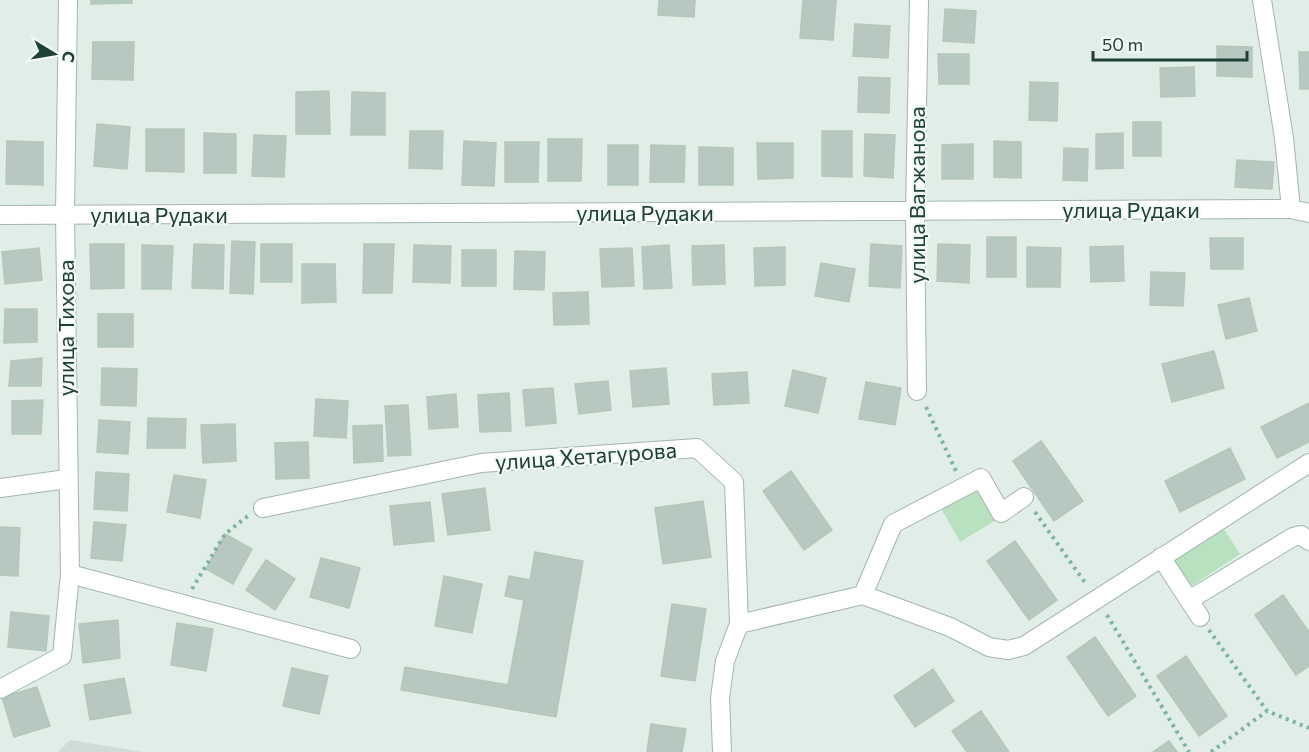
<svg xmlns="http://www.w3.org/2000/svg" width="1309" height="752" viewBox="0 0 1309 752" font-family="Commissioner,sans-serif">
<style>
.built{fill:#cfddd6}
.green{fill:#b8e1c0}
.building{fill:#b6c8c0;stroke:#b3c7bd;stroke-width:1.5}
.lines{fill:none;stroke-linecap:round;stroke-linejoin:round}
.minor-casing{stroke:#a3b6ae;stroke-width:20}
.path{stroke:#7eb49f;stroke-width:4;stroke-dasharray:3 4.5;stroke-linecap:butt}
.minor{stroke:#fff;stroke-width:18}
.labels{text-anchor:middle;stroke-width:4.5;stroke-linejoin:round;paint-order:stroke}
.street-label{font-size:22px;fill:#1f4035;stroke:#f2f9f5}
</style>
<rect width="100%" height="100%" fill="#e1ede7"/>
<path class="built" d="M70,740L143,752H58Z"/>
<path class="green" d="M979,488L996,520L960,542L941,508Z
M1222,526L1240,554L1190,587L1171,556Z"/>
<path class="building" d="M91,0H132V3L91,4Z
M659,0H695L694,17L658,15Z
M803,0H836L833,40L800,38Z
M945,9L976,11L974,43L943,41Z
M855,24L890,26L888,58L853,56Z
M93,42H134L133,80L92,79Z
M1217,46L1252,47V77L1217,76Z
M1299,52H1309V89H1300Z
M938,54H969V84H939Z
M1194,67L1195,96L1161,97L1160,68Z
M859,77L890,78L889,113L858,112Z
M1030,82L1058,83L1057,121L1029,120Z
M329,91L330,134H296V92Z
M352,92L385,93V135H351Z
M1133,122H1161V156H1133Z
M97,124L130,127L127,169L94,166Z
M146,129H184V172L146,171Z
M410,131H443L442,169L409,168Z
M822,131H852V177L822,176Z
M204,133L236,134V173H204Z
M1123,133V168L1096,169V134Z
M865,134L895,135L893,178L864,176Z
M254,135L286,136L284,177L252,176Z
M548,139H582L581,181H548Z
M7,141L43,142V185L6,184Z
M464,141L496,143L494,186L462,185Z
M994,141L1021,142V178L994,177Z
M505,142H539L538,182H505Z
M757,143H793V178L758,179Z
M973,144V179H942V145Z
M608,145H638V185H608Z
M651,145L685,146L684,182H650Z
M699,147L733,148V185H699Z
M1064,148L1088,149L1087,181L1063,180Z
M1237,160L1274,162L1272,189L1235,187Z
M987,237H1016V277H987Z
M1210,238H1243V269H1211Z
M232,241L255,242L253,294L230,293Z
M90,244H124V288L91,289Z
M194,244L224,245L223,289L192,288Z
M261,244H292V282H261Z
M364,244H394L392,293H363Z
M871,244L902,246L900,288L869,286Z
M938,244L970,245L969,283L937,281Z
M142,245L173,246L171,289H142Z
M414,245L451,246L450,283L413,282Z
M669,245L672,288L644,289L642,247Z
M724,245L725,284L693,285L692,246Z
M1123,246L1124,281L1091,282L1090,247Z
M785,247V285L755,286L754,248Z
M1027,247L1061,248L1060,287H1027Z
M39,248L42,280L5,284L2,252Z
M632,248L634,286L602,287L600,249Z
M462,250H496V286H462Z
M515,251L545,252L544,290L514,289Z
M821,263L855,269L849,302L815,296Z
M302,264H335L336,302L302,303Z
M1151,272L1185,273L1183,306L1150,305Z
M588,292L589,324L554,325L553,293Z
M1249,298L1257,331L1226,339L1218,305Z
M5,309H37V342L4,343Z
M98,314H133V347H98Z
M1214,351L1224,388L1172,402L1162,364Z
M42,358L41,386H9L11,361Z
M102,368L137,369L136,406L101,405Z
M666,368L669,404L633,407L630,371Z
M793,370L826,378L818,413L785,406Z
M747,372L749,403L714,405L712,374Z
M608,381L611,410L579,414L575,384Z
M866,382L901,388L895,425L859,419Z
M553,388L556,423L526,426L523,390Z
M509,393L511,431L480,432L478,395Z
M456,394L458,427L429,429L427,397Z
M316,399L348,401L346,438L314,436Z
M43,400L41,434H12V401Z
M1309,403V442L1277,458L1261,427Z
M408,405L411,455L388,456L385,406Z
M148,418L186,419L185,448H147Z
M99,420L130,422L128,454L97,452Z
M235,424L236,461L203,463L201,425Z
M382,425L383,461L354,463L353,426Z
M1041,441L1083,501L1054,521L1013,461Z
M308,442L309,478L276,479L275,443Z
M1230,448L1245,479L1180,512L1165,481Z
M791,471L832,530L804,550L763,491Z
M96,472L129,474L127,511L94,509Z
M174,475L206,480L200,518L167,512Z
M485,488L490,530L448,535L442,494Z
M703,501L711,557L663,564L655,508Z
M430,502L434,541L394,545L390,506Z
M94,522L126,525L122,561L91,558Z
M0,527L20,528L18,576L0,575Z
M225,534L252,549L233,584L206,569Z
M1015,541L1057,600L1029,620L987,561Z
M535,552L583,561L556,717L401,690L405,667L508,685L524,600L505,596L509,576L530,580Z
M321,558L360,568L349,608L310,597Z
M266,560L295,579L275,610L246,590Z
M444,576L482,584L472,633L435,626Z
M1283,595L1309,632V666L1296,675L1255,615Z
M672,604L706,609L695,681L661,676Z
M11,612L49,616L46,651L8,647Z
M118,620L120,658L83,663L79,624Z
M177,623L213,629L206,671L171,665Z
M1095,637L1136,696L1108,716L1067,657Z
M1186,656L1227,716L1199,736L1157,676Z
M292,668L328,676L319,714L283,706Z
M933,669L954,701L915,727L894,696Z
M124,678L131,713L90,720L84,685Z
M37,687L50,726L14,737L2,697Z
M981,711L1009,752H967L952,731Z
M651,724L686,729L682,752H647Z
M1169,741L1177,752H1153Z"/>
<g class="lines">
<defs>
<path id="minor" d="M1262,0L1284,138L1291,209
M0,215L1291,209L1309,213
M917,391L915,211L919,0
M0,488L67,479
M263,508L481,463L697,448L734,482L739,624L725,661L720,698L722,752
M1161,557L1200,617
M70,574L351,649
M863,595L893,524L981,478L1001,513L1024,497
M1189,600L1293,537L1301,535L1309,541
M739,624L863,595L950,627L989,647L1008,650L1024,646L1309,463
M0,689L62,656L70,574L65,215L68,0"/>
</defs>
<use href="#minor" class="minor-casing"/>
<path class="path" d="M926,407L956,471
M1035,512L1086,584
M192,589L225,534L249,515
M1107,615L1189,752
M1209,630L1267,711L1309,728
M1211,752L1267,711"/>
<use href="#minor" class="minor"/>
</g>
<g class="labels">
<g class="street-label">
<text transform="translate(917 195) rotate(-90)" y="8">улица Вагжанова</text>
<text x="1131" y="218">улица Рудаки</text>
<text x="645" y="221">улица Рудаки</text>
<text x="159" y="223">улица Рудаки</text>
<text transform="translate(66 328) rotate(-90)" y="8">улица Тихова</text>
<text transform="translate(586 456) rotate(-4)" y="8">улица Хетагурова</text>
</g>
</g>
<g transform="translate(54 54) rotate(101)" stroke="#f2f9f5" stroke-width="4.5" paint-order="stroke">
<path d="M0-4.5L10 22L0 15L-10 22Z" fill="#1f4035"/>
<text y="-9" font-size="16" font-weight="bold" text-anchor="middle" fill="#1f4035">С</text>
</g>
<path d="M1093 51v9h154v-9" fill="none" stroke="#1f4035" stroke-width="3"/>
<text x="1102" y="51" font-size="18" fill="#1f4035" stroke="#f2f9f5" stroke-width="4.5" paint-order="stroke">50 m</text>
</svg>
